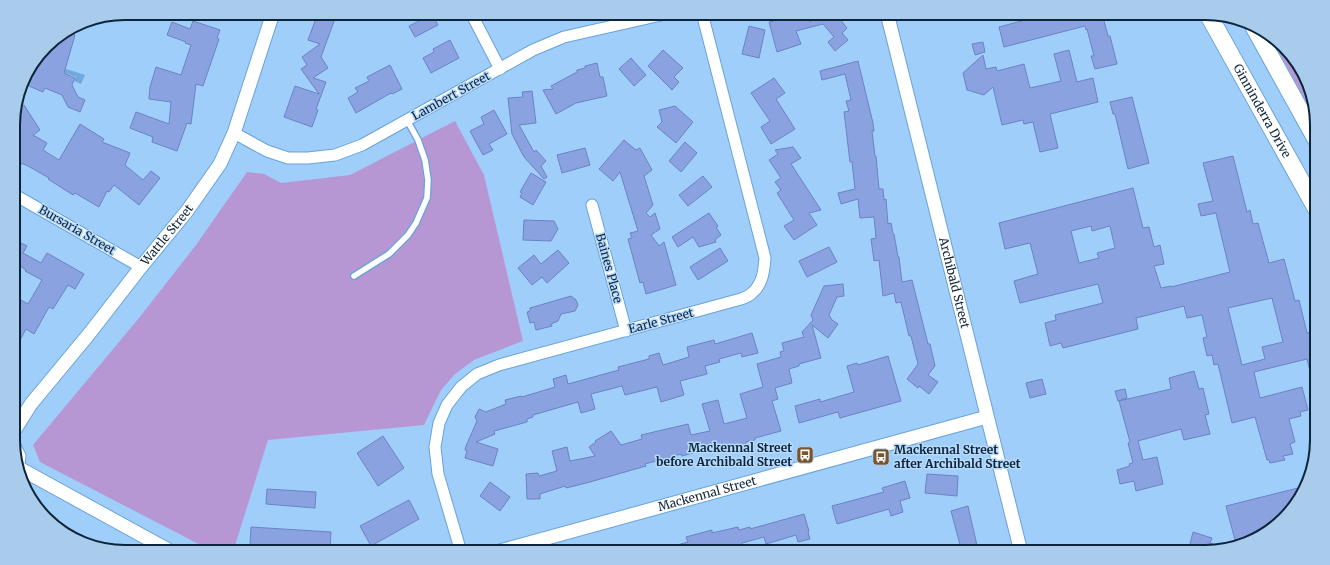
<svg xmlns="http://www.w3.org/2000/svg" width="1330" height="565" viewBox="0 0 1330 565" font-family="Merriweather,serif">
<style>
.green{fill:#b797d3}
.water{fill:#72a9dc}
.building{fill:#8aa2e0;stroke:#6b83c3;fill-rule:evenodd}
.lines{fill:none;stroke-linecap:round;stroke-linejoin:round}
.service-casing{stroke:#68a3d9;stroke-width:8}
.minor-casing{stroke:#68a3d9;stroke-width:13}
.tertiary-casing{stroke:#68a3d9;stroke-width:15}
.primary-casing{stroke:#68a3d9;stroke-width:19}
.service{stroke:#fff;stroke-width:5.5}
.minor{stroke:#fff;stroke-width:11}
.tertiary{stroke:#fff;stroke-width:13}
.primary{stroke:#fff;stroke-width:17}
.labels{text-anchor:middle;stroke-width:3;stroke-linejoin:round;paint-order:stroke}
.street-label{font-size:12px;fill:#0d253b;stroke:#b7dafc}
.poi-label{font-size:12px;font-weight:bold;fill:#0d253b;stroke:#b7dafc;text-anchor:end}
.rim{fill:none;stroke:#0d253b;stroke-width:2}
</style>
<rect width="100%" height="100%" fill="#9fcefb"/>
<path class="green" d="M1273,41L1294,57L1316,110V120Z
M455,121L484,175L523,341L474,360L455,374L441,390L424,425L268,440L233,552H214L40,462L33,445L139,318L196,245L247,172L264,174L281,183L350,175Z"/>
<path class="water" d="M63,68L85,75L81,84L74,81L76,77L61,71Z"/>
<path class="building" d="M318,13H337L321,57L328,68L313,78L326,82L316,109L318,110L312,127L284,117L295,86L319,94L301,69L307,65L302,57L320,44L308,40Z
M415,13H432L438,25L415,37L409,26L419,21Z
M796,13H807L810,22L820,13H835L847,28L842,33L848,40L835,51L828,42L834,37L823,24L796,31L801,44L777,52L769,22L774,21V19Z
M1051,13H1102L1108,36H1110L1117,64L1095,69L1091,56H1094L1087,29L1086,30L1085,26L1004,47L999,27Z
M193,21L220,30L217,38L219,39L203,86L196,84L191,124L187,123L177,151L152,142L153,137L130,128L136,112L169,124L171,102L149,99L150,87L156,67L181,75L191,45L185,43L186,42L167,35L172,22L190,29Z
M749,26L765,30L759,58L742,54Z
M65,32L75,35L64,73L75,78L72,85L78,97L85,100L80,112L68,107L62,95L45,88L43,92L24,84L30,68L51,41Z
M450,40L459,58L431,73L423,58L434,52L433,49Z
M983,42L985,52L975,55L972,44Z
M663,50L683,68L674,77L679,82L672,90L648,66Z
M1069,50L1077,82L1093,78L1098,102L1050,114L1058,148L1040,152L1033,122L1024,124L1023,120L1002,125L993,87L984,95L967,90L963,73L983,55L986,69L996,67L997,71L1024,64L1030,88L1061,81L1054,54Z
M631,58L646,75L634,86L619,69Z
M858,61L873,123L874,131H872L875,156H876L879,189H883L884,200L886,199L888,224L891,223L893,234H894L898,257H899L902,282L912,280L928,344H930L935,366L928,375L938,382L929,394L919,386L918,388L907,379L918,364L911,336H909L901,302L896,303L894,293L883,296L879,260L874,261L871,239L876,238L874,217L860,218L858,199L841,204L838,193L855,189L852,162H850L844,112L849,111L846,101L851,100L845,74L822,80L820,71Z
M597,63L600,77H603L607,96L576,103L556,114L543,90L553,89L551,86L577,72V70L585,68V66Z
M390,65L402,89L392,94L391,93L356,113L348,98L358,92L355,88L369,81L367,77Z
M774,78L785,93L776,99L795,129L771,144L761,127L770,121L751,93Z
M532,91L536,123L519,125L534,152L536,150L546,161L541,166L547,177L544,179L524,157L512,134L508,98L523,97L522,92Z
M1132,97L1149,163L1128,169L1115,114H1113L1110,102Z
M24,105L40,130L33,135L47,143L43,150L59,160L80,124L104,139L102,142L130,153L125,165L143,180L151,171L160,178L139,205L114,185L109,192L107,191L99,207L75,193L73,195L48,179L49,178L28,166L21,163V165L13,160V128L20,123L14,114L15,111Z
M675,106L693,122L676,143L657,127L662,122L659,110Z
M494,110L507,134L489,144L493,150L483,155L470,131L484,124L481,117Z
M624,140L636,150L640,148L652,170L644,176L653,205L646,213L650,217L655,213L660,229L651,235L659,246L664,242L676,285L646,294L643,282L640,283L628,239L632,238L630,233L638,231L620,172L613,181L599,169Z
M685,142L697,153L681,172L669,161Z
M793,147L801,158L791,164L821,210L809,213L817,225L794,240L784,226L794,220L777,193L781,190L775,182L781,178L769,160L778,154L775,150Z
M585,148L590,165L562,173L557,155Z
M1233,156L1247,212L1250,210L1253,224L1258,223L1269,263L1284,259L1295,301L1299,300L1307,333L1317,331V383H1313L1307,359L1254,372L1260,398L1302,387L1308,410L1300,412L1301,416L1289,419L1295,442L1290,444L1293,454L1283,456L1285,460L1270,463L1269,460H1267L1255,417L1232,423L1218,364L1214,365L1212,355L1207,356L1203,338L1207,337L1202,315L1187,318L1184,306L1136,318L1138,329L1063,348L1061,343L1050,346L1045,323L1056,320L1055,315L1103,303L1098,284L1020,303L1014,281L1038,274L1030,243L1005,249L999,223L1133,188L1143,228L1149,227L1154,247L1160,245L1164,264L1154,266L1161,288L1171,286V287L1230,272L1216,213L1201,216L1198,204L1213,201L1203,163ZM1091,226L1092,231L1110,226L1115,248L1097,253L1099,258L1079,263L1071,231ZM1272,298L1283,342L1262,347L1265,359L1242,365L1228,308Z
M531,173L546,182L533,205L520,197L522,193L520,192Z
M703,176L712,187L688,206L679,195Z
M709,213L718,226L716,227L721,235L715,240L716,242L699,247L693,237L678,247L672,237Z
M524,220L554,221L558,229L551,241L523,240Z
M19,242L27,246L23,253L41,263L47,253L84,274L75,289L68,285L53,309L49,307L34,334L26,329L14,351V296L28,304L42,280L25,271L26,270L17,264L14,269V248H15Z
M829,247L837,262L807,277L799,261Z
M720,248L728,261L698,280L690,267Z
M558,250L569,263L547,283L542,277L532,285L518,268L534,255L541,264Z
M843,284L844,296L837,297L829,315L832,320L838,324L828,338L812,325L821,358L799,364V366L789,369L792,383L775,388L778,399L772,401L781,431L755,438V440L746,442V444L716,452L714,447L682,456L681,454L667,458L645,464L646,466L590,482L566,488L565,486L540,494V499H527L526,474L538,473L539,476L557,471L552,451L567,447L570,461L595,456L589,447L596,442L595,441L611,431L621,445L642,439L641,435L688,424L691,435L710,431L702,404L718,400L724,424L747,418L740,394L763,387L757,364L781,357L780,352L784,351L782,343L804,337L802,332L813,320L811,315L824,286Z
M571,296L576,300L578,305L575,311L561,314L558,321L551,324L552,326L536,330L534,322L530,323L527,312L530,311V308Z
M752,333L758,353L742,357L741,353L719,359L720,362L705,366L707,374L680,381L684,395L661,402L657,387L625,395L622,386L591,394L595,409L581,413L578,402L533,415V417L527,419V422L494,431L495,434L476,442L498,449L493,466L465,458L467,451L465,450L466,446L477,421L475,417L479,409L486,412L506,404L505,400L521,396L522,397L555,387L553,379L566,375L568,384L619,370L618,367L649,359V356L659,353L663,365L689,357L687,347L714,340L715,344Z
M888,356L901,401L840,418L838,412L799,423L795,406L820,399V402L854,392L847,366L857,363L858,365Z
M1194,371L1199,389L1203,388L1209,414L1205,415L1210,434L1184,440L1181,429L1138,441L1143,460L1157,457L1163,484L1136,491L1134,481L1120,484L1117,470L1130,466L1129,464L1133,463L1128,443L1130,442L1119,401L1171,389L1169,378Z
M1042,379L1046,394L1030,398L1026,383Z
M1125,389L1127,398L1118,401L1115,391Z
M383,436L404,468L378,486L357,453Z
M927,474L958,476L957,496L925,493Z
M905,481L910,498L900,501L903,512L891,516L889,509L837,524L832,506L884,492L882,488Z
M490,482L510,497L500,511L480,496Z
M1306,486L1267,533L1236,544L1226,506Z
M267,489L316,492L315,508L266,504Z
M409,500L419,519L371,546L360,526Z
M968,506L978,550L970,552H962L951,511Z
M804,514L809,531L808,532L810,539L798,542L796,535L766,544L764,537L742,543L745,552H727L726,548L712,552H663L662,549L688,542L686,537L712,530V533L738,527L739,530L750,527V529Z
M251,527L331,532L330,550L250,545Z
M1193,532L1212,538L1210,543L1213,544L1210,552H1195L1197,547L1190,544Z"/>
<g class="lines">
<defs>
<path id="service" d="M354,276L389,254L408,235L416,223L427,198L428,180L425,160L418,140L407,120"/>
<path id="minor" d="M471,13L500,69
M234,133L267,151L288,158H308L335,155L362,145L533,50L564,37L670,13
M13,194L141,267
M592,205L626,331
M461,552L438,474L435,447L439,423L447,405L461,387L477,374L499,365L741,299C744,298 749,296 752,293C763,284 764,270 765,258L702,13"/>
<g id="tertiary">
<path id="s1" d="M887,13L1021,552"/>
<path id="s2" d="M14,431L31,404L89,334L141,267L187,211L220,164L234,133L273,13"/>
<path d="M14,447L19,456L18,464"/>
<path d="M19,468L172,552"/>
<path id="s3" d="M496,552L987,417"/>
</g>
<g id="primary">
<path id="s4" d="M1208,14L1316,208"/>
<path d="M1254,27L1316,139"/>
</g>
</defs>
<use href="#service" class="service-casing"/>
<use href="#minor" class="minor-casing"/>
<use href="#tertiary" class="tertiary-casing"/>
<use href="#primary" class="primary-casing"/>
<use href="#service" class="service"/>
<use href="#minor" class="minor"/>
<use href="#tertiary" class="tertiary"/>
<use href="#primary" class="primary"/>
</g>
<defs>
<symbol id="bus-square" viewBox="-11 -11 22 22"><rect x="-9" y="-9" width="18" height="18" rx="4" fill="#77542c" stroke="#b7dafc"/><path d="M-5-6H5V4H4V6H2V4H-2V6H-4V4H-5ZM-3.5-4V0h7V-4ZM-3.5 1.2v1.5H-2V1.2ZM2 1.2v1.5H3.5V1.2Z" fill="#fff"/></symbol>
</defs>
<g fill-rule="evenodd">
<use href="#bus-square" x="795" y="445" width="20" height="20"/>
<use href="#bus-square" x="871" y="447" width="20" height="20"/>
</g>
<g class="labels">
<g class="street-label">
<text transform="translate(451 96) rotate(-29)" y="4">Lambert Street</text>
<text dy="4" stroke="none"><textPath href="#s4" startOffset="111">Ginninderra Drive</textPath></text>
<text transform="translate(77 230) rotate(30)" y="4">Bursaria Street</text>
<text dy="4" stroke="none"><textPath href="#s2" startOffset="249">Wattle Street</textPath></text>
<text transform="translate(609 268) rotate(75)" y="4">Baines Place</text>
<text dy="4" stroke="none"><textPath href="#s1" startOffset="278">Archibald Street</textPath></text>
<text transform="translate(661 321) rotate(-15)" y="4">Earle Street</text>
<text dy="4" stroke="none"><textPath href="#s3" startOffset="219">Mackennal Street</textPath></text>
</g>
<g class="poi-label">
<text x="792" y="452">Mackennal Street<tspan x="792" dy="14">before Archibald Street</tspan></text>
<text x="894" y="454" text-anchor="start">Mackennal Street<tspan x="894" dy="14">after Archibald Street</tspan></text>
</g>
</g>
<path d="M0 0H1330V565H0ZM125 20H1205A105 105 0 0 1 1310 125V440A105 105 0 0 1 1205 545H125A105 105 0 0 1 20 440V125A105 105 0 0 1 125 20Z" fill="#a9cced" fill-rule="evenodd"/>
<path class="rim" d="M125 20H1205A105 105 0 0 1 1310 125V440A105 105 0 0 1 1205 545H125A105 105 0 0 1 20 440V125A105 105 0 0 1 125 20Z"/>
</svg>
